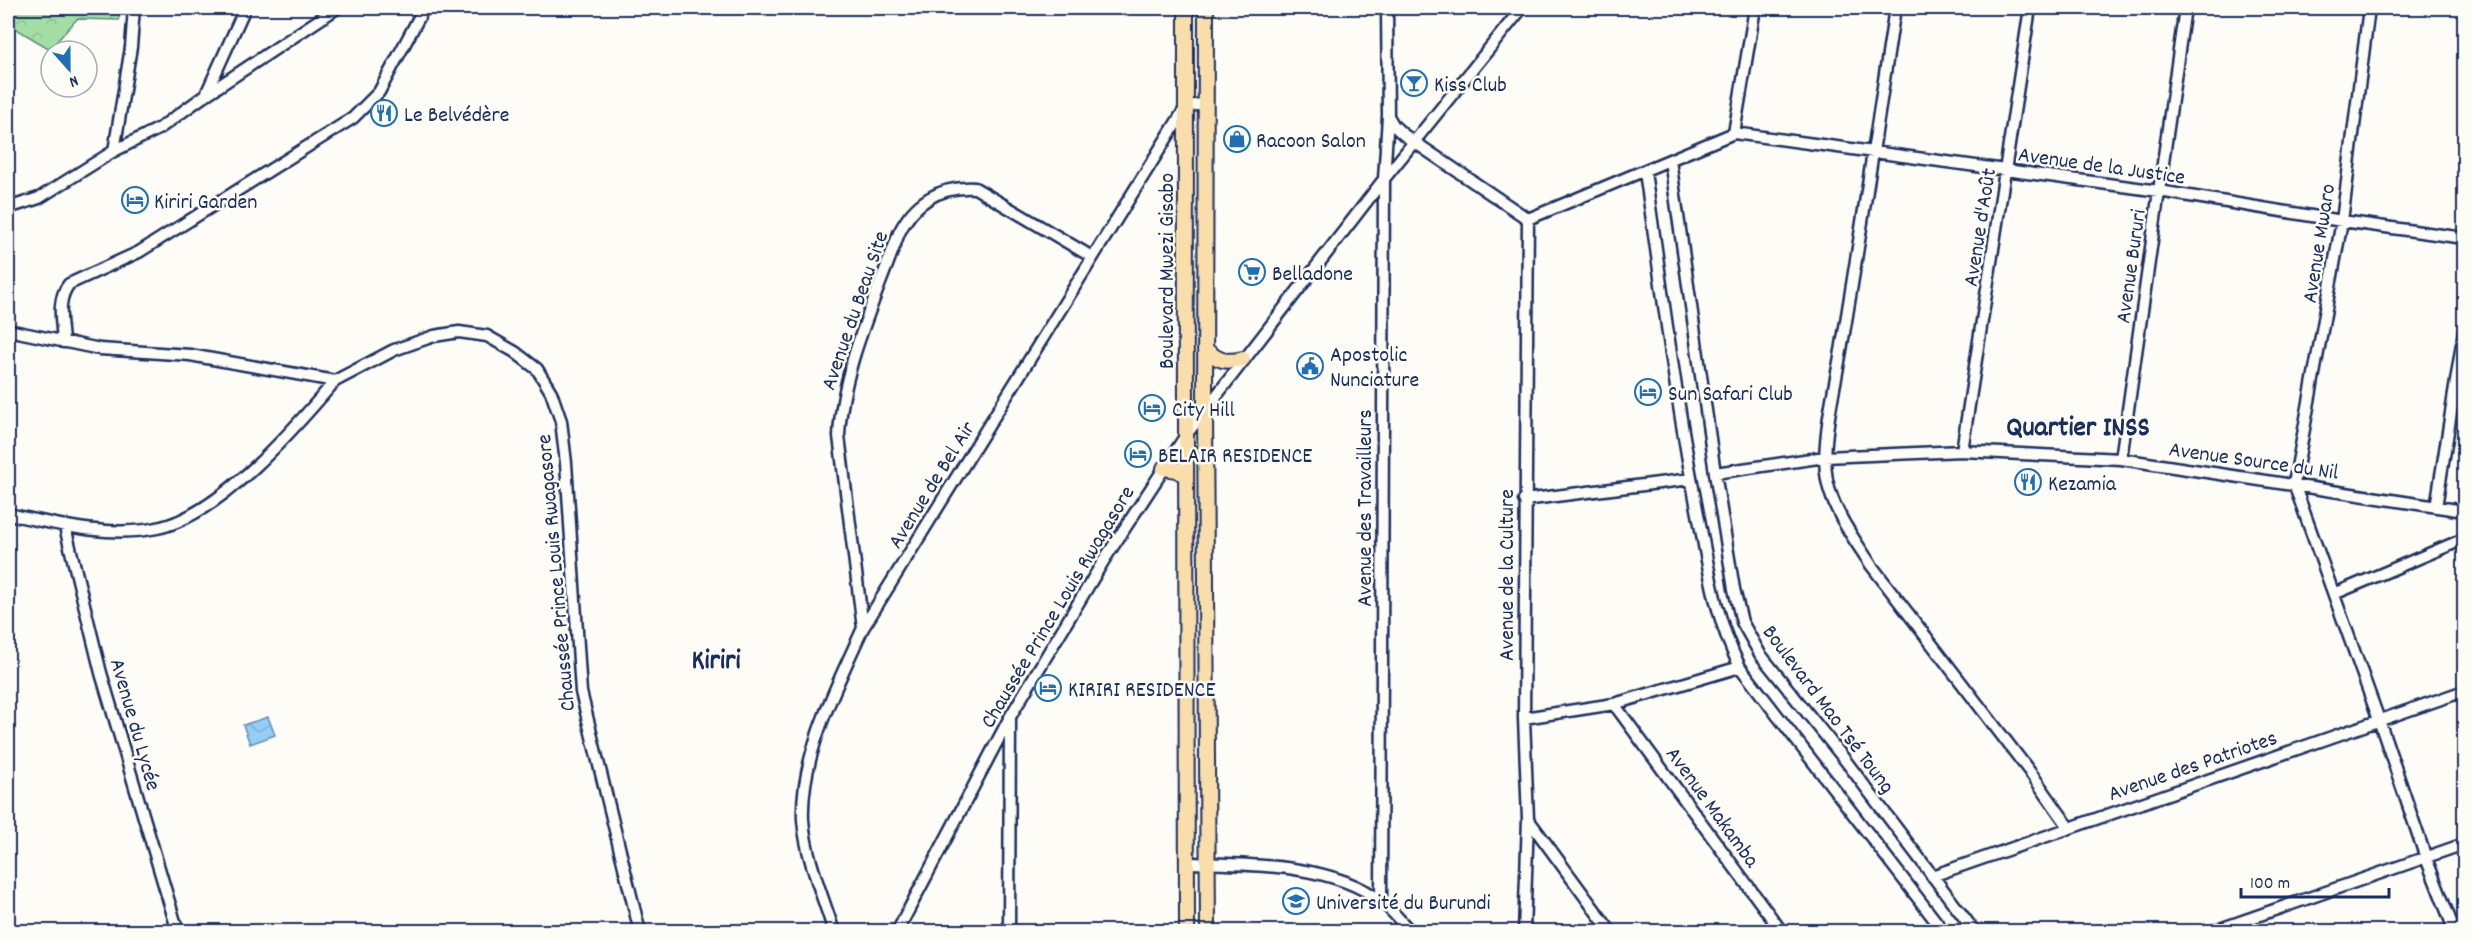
<svg xmlns="http://www.w3.org/2000/svg" width="2472" height="939" viewBox="0 0 2472 939" font-family="Dekko,sans-serif">
<style>
.forest{fill:url(#forest-crowns);stroke:#5f8782;stroke-width:1.5}
.water{fill:url(#water-waves);stroke:#648eb8;stroke-width:1.5}
.lines{fill:none;stroke-linecap:round;stroke-linejoin:round}
.minor-casing{stroke:#1b2f5e;stroke-width:15}
.major-casing{stroke:#1b2f5e;stroke-width:18}
.minor{stroke:#fdfcf7;stroke-width:10}
.major{stroke:#f9deab;stroke-width:14}
.labels{text-anchor:middle;stroke-width:5;stroke-linejoin:round;paint-order:stroke}
.poi-label{font-size:22px;fill:#1b2f5e;stroke:#fdfcf7;text-anchor:start}
.street-label{font-size:22px;fill:#1b2f5e;stroke:#fdfcf7}
.district-label{font-size:28px;font-weight:bold;fill:#1b2f5e;stroke:#fdfcf7}
</style>
<defs>
<pattern id="forest-crowns" width="20" height="18" patternUnits="userSpaceOnUse" patternTransform="scale(1.5)"><rect width="20" height="18" fill="#a3dfa5"/><path d="M2 6a3 3 0 1 1 6 0M12 15a3 3 0 1 1 6 0" fill="none" stroke="#8cc090"/></pattern>
<pattern id="water-waves" width="16" height="10" patternUnits="userSpaceOnUse" patternTransform="scale(1.5)"><rect width="16" height="10" fill="#95cdf4"/><path d="M0 5q4-4 8 0t8 0" fill="none" stroke="#80b0d4"/></pattern>
</defs>
<rect width="100%" height="100%" fill="#fdfcf7"/>
<filter id="ink" filterUnits="userSpaceOnUse"><feTurbulence type="fractalNoise" baseFrequency=".0167" numOctaves="2"/><feDisplacementMap in="SourceGraphic" scale="12" xChannelSelector="R" yChannelSelector="G"/><feConvolveMatrix kernelMatrix="1 2 1 2 8 2 1 2 1" color-interpolation-filters="sRGB"/></filter>
<g filter="url(#ink)">
<path class="forest" d="M8,8H119V20L77,19L50,49L8,24Z"/>
<path class="water" d="M268,717L275,735L250,744L243,725Z"/>
<g class="lines">
<defs>
<path id="minor" d="M1895,8C1878,120 1861,233 1842,345C1836,383 1820,443 1827,480C1833,511 1854,539 1871,565L2033,776L2069,827
M2369,8L2342,221L2294,484L2379,720L2426,858L2455,932
M207,92L245,8
M1388,116L1394,126L1404,135L1528,219L1734,133
M1734,133L2159,191L2342,221L2464,238
M1734,133L1755,8
M114,151L160,128L207,94L337,8
M1670,160L1715,473L1734,589L1742,622L1760,654L1845,760L1975,932
M1645,172C1662,287 1676,404 1699,519C1709,570 1716,621 1740,667L1944,932
M8,208L39,198L114,151L131,47L134,8
M8,330L100,349L190,355L335,381L394,350L434,336L459,332L487,336L515,352L537,369L551,392L561,421L566,463L581,692L640,932
M63,342C62,322 56,300 69,284L139,252L353,118L379,92L424,8
M1962,451L2030,8
M2121,459L2185,8
M1715,473L1825,457L1962,451L2121,459L2464,511
M1524,500L1691,479
M2436,507L2464,331
M8,514C55,524 109,538 157,528C219,516 295,428 335,381
M65,527L101,673L178,932
M2334,594L2464,539
M863,628L839,436C842,367 876,298 899,233C914,202 940,186 975,188L1092,257
M1614,704L1782,932
M1524,718L1614,704L1740,667
M1528,819L1611,932
M1187,863C1246,864 1334,863 1382,902C1392,910 1401,922 1411,932
M1932,876L2464,691
M1381,901L1384,179L1388,116L1387,8
M834,932C823,896 806,858 803,820C800,756 837,685 863,628L1186,107L1206,103
M897,932L1010,717L1104,560L1186,435L1384,179L1522,8
M1009,932L1010,719
M1524,932L1528,819L1524,718L1528,219
M2211,932L2464,844"/>
<path id="major" d="M1186,8C1185,316 1187,623 1187,932
M1206,8L1205,407L1208,932
M1205,349C1218,361 1226,363 1243,359
M1164,468L1177,470L1186,476"/>
</defs>
<use href="#minor" class="minor-casing"/>
<use href="#major" class="major-casing"/>
<use href="#minor" class="minor"/>
<use href="#major" class="major"/>
</g>
</g>
<defs>
<symbol id="bar-ring" viewBox="-11 -11 22 22"><circle r="9.5" fill="#fdfcf7" stroke="#1f6fb2" stroke-width="1.5"/><path d="M-6-5H6L.8 .8V4.5H3.5V6h-7V4.5H-.8V.8Z" fill="#1f6fb2"/></symbol>
<symbol id="restaurant-ring" viewBox="-11 -11 22 22"><circle r="9.5" fill="#fdfcf7" stroke="#1f6fb2" stroke-width="1.5"/><path d="M-5-6h1v4h1v-4h1v4h1v-4h1v5L-1.5 .5V6h-2V.5L-5-1ZM5-6V6H3V1.5H1.5Q1.5-4 5-6Z" fill="#1f6fb2"/></symbol>
<symbol id="shop-ring" viewBox="-11 -11 22 22"><circle r="9.5" fill="#fdfcf7" stroke="#1f6fb2" stroke-width="1.5"/><path d="M-5-2.5h2.3a2.7 3.5 0 0 1 5.4 0H5L5.5 6h-11ZM-1.5-2.5h3a1.5 2.3 0 0 0-3 0Z" fill="#1f6fb2"/></symbol>
<symbol id="hotel-ring" viewBox="-11 -11 22 22"><circle r="9.5" fill="#fdfcf7" stroke="#1f6fb2" stroke-width="1.5"/><path d="M-6-4.5h1.5V1H6V5H4.5V3h-9V5H-6ZM-4 0a1.8 1.8 0 1 1 3.6 0ZM.5 0V-2.5h3Q6-2.5 6 0Z" fill="#1f6fb2"/></symbol>
<symbol id="supermarket-ring" viewBox="-11 -11 22 22"><circle r="9.5" fill="#fdfcf7" stroke="#1f6fb2" stroke-width="1.5"/><path d="M-6-5.5h2.5l.6 2H6L4.5 2H-2.5L-4.4-4H-6ZM-1.5 3.2a1.3 1.3 0 1 0 .1 0ZM3 3.2a1.3 1.3 0 1 0 .1 0Z" fill="#1f6fb2"/></symbol>
<symbol id="civic-ring" viewBox="-11 -11 22 22"><circle r="9.5" fill="#fdfcf7" stroke="#1f6fb2" stroke-width="1.5"/><path d="M-.6-6.5H3V-4.5H.6V-3L4-1V1h2V6H-6V1h2V-1L-.6-3ZM-1.2 2.5V6h2.4V2.5Z" fill="#1f6fb2"/></symbol>
<symbol id="university-ring" viewBox="-11 -11 22 22"><circle r="9.5" fill="#fdfcf7" stroke="#1f6fb2" stroke-width="1.5"/><path d="M0-5L7-2L0 1L-7-2ZM-4 1L0 2.5L4 1V4Q0 6-4 4Z" fill="#1f6fb2"/></symbol>
</defs>
<g fill-rule="evenodd">
<use href="#bar-ring" x="1399" y="68" width="30" height="30"/>
<use href="#restaurant-ring" x="369" y="98" width="30" height="30"/>
<use href="#shop-ring" x="1222" y="124" width="30" height="30"/>
<use href="#hotel-ring" x="120" y="185" width="30" height="30"/>
<use href="#supermarket-ring" x="1237" y="257" width="30" height="30"/>
<use href="#civic-ring" x="1295" y="351" width="30" height="30"/>
<use href="#hotel-ring" x="1633" y="377" width="30" height="30"/>
<use href="#hotel-ring" x="1137" y="393" width="30" height="30"/>
<use href="#hotel-ring" x="1123" y="439" width="30" height="30"/>
<use href="#restaurant-ring" x="2013" y="467" width="30" height="30"/>
<use href="#hotel-ring" x="1033" y="673" width="30" height="30"/>
<use href="#university-ring" x="1281" y="886" width="30" height="30"/>
</g>
<g class="labels">
<g class="poi-label">
<text x="1434" y="91">Kiss Club</text>
<text x="404" y="121">Le Belvédère</text>
<text x="1256" y="147">Racoon Salon</text>
<text x="154" y="208">Kiriri Garden</text>
<text x="1272" y="280">Belladone</text>
<text x="1330" y="361">Apostolic<tspan x="1330" dy="25">Nunciature</tspan></text>
<text x="1668" y="400">Sun Safari Club</text>
<text x="1172" y="416">City Hill</text>
<text x="1158" y="462">BELAIR RESIDENCE</text>
<text x="2048" y="490">Kezamia</text>
<text x="1068" y="696">KIRIRI RESIDENCE</text>
<text x="1316" y="909">Université du Burundi</text>
</g>
<g class="street-label">
<text transform="translate(2102 164) rotate(8)" y="8">Avenue de la Justice</text>
<text transform="translate(1978 227) rotate(-81)" y="8">Avenue d'Août</text>
<text transform="translate(2317 243) rotate(-81)" y="8">Avenue Mwaro</text>
<text transform="translate(2129 266) rotate(-82)" y="8">Avenue Bururi</text>
<text transform="translate(1165 271) rotate(-90)" y="8">Boulevard Mwezi Gisabo</text>
<text transform="translate(853 310) rotate(-71)" y="8">Avenue du Beau Site</text>
<text transform="translate(2254 459) rotate(8)" y="8">Avenue Source du Nil</text>
<text transform="translate(930 484) rotate(-58)" y="8">Avenue de Bel Air</text>
<text transform="translate(1363 508) rotate(-90)" y="8">Avenue des Travailleurs</text>
<text transform="translate(554 573) rotate(-95)" y="8">Chaussée Prince Louis Rwagasore</text>
<text transform="translate(1505 575) rotate(-90)" y="8">Avenue de la Culture</text>
<text transform="translate(1056 606) rotate(-59)" y="8">Chaussée Prince Louis Rwagasore</text>
<text transform="translate(1830 708) rotate(53)" y="8">Boulevard Mao Tsé Toung</text>
<text transform="translate(137 724) rotate(74)" y="8">Avenue du Lycée</text>
<text transform="translate(2192 764) rotate(-19)" y="8">Avenue des Patriotes</text>
<text transform="translate(1714 806) rotate(54)" y="8">Avenue Makamba</text>
</g>
<g class="district-label">
<text x="2078" y="435">Quartier INSS</text>
<text x="716" y="668">Kiriri</text>
</g>
</g>
<rect width="2472" height="939" fill="none" stroke="#fdfcf7" stroke-width="30"/>
<rect x="15" y="15" width="2442" height="909" fill="none" stroke="#1b2f5e" stroke-width="2" filter="url(#ink)"/>
<g transform="translate(69 69) rotate(159)"><circle r="28" fill="#fdfcf7" stroke="#a3aaba" stroke-width="1.5"/>
<path d="M0-4.5L10 22L0 15L-10 22Z" fill="#1f6fb2"/>
<text y="-9" font-size="16" font-weight="bold" text-anchor="middle" fill="#1b2f5e">N</text>
</g>
<path d="M2241 888v9h148v-9" fill="none" stroke="#1b2f5e" stroke-width="3"/>
<text x="2250" y="888" font-size="18" fill="#1b2f5e" stroke="#fdfcf7" stroke-width="4.5" paint-order="stroke">100 m</text>
</svg>
